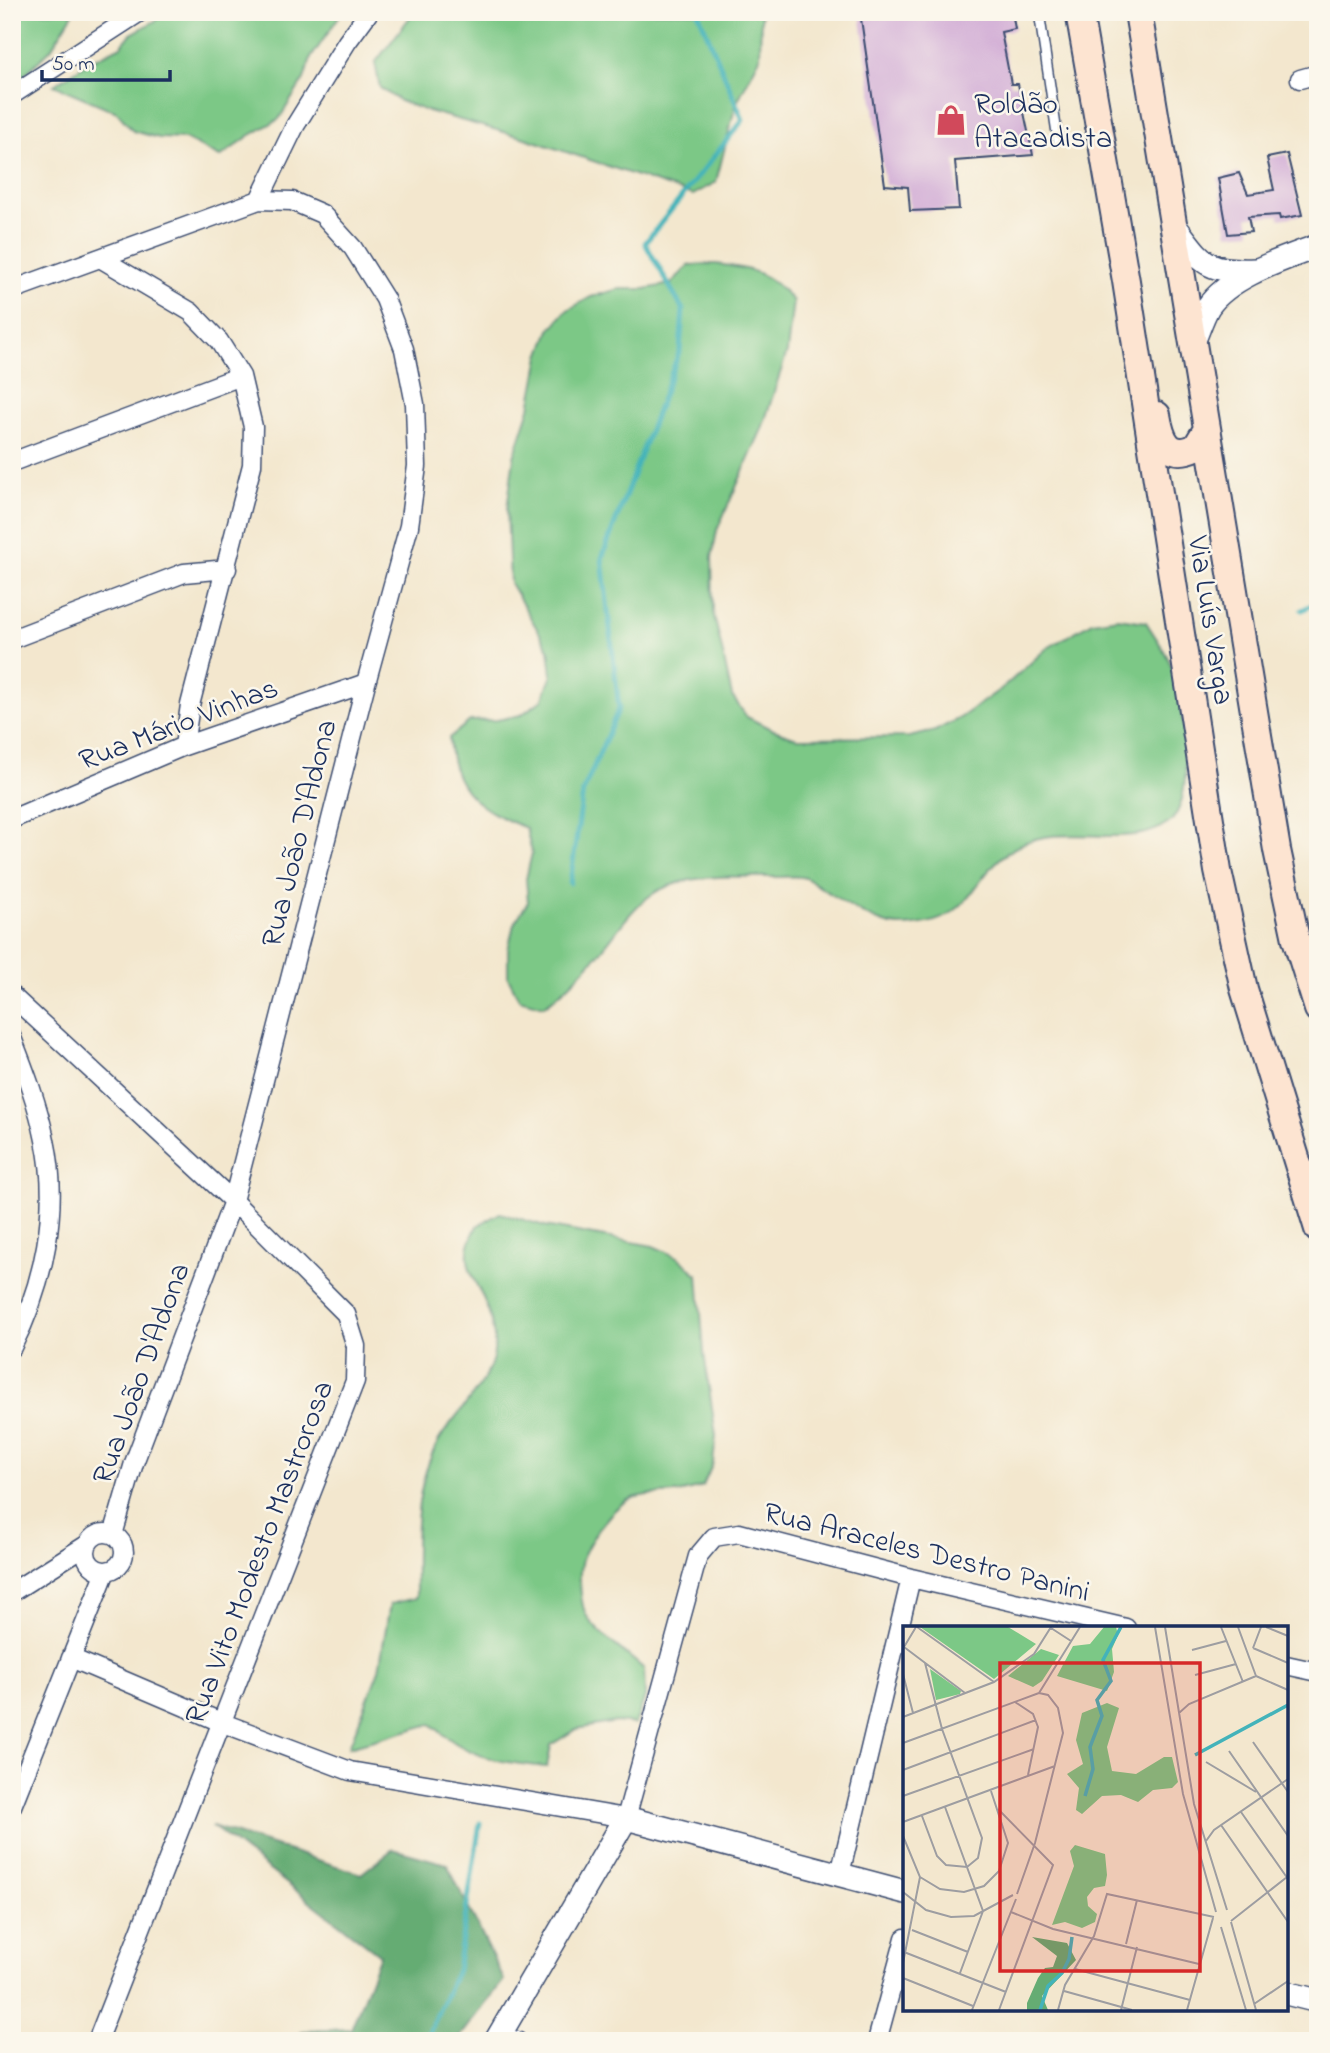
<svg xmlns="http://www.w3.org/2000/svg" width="1330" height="2053" viewBox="0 0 1330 2053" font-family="'Indie Flower',sans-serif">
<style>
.green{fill:#7cc886;stroke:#4c7c72;stroke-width:2}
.forest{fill:#65ac73;stroke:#406e68;stroke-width:2}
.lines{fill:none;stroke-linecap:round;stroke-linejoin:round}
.stream{stroke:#43b3ba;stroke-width:5}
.building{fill:#cfa8d4}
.service-casing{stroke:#3b4b6f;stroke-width:12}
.minor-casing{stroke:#3b4b6f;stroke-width:21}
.tertiary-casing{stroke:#3b4b6f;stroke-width:26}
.secondary-casing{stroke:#3b4b6f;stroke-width:30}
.service{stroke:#fff;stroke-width:9}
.minor{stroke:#fff;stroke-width:18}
.tertiary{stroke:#fff;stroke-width:23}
.secondary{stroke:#fde4d1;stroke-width:26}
.labels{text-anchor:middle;stroke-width:5;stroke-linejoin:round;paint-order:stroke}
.poi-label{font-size:30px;fill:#1b2f5e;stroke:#fbf7ec;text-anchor:start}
.street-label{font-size:30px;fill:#1b2f5e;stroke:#fbf7ec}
.inset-river{fill:none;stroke:#43b3ba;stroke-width:3.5}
.inset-road{fill:none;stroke:#9d9da1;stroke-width:2}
.view{fill:#d62828;fill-opacity:0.15;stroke:#d62828;stroke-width:3.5}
.inset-edge{fill:none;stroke:#1b2f5e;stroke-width:3.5}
</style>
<rect width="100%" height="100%" fill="#fbf7ec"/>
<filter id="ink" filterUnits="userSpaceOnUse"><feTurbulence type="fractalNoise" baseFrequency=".0143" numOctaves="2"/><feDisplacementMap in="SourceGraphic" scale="14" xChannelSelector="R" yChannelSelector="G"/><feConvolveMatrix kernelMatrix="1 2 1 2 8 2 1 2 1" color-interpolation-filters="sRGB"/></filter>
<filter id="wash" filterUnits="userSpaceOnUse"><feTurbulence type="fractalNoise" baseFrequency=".00686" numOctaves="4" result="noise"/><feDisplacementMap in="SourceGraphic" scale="28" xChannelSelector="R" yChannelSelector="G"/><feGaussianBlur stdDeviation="1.57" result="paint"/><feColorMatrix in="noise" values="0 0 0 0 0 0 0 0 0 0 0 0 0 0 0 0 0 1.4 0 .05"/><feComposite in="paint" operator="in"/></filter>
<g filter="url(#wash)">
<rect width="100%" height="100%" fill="#f3e7ce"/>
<path class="green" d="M12,12H74L51,49L12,87Z
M165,12H342L311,58L304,79L279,119L249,136L220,157L185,139L159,138L133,131L117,112L54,85L87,63L121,46L131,34L157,20Z
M414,12H761L760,57L736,104L716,182L693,195L522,137L424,110L400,101L380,88L375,63Z
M715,264C752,269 768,271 793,301L787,352L762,429L717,530L712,557L713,612L720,641L732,696L747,717L771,729L797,738L909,737L935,731L960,718L1005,686L1046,649L1092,622L1118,618L1146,622C1155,637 1167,652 1172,668C1183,700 1197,797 1170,822C1165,827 1152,831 1146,833C1106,842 1055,826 1020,845C966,873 979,926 899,926C877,926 842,901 823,889C818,886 811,880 805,878C798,875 786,877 779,877C746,877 710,874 678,883C639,893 625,922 601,951C583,972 566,990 544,1006L519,999L508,977V950L514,924L528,902L526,879L532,853L526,828C479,809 452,792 449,738L470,721L497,720L521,715L542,700L552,675L549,649L510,583L507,509L514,457L530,408L540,356L550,330L566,311L591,297L619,289H645L671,284L689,265Z
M500,1213L545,1226L653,1246L678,1257L698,1275L704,1353L716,1436L713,1463L703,1486C694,1489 685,1492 676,1493C661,1495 643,1493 628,1500C611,1509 588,1541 582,1560C578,1573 580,1607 588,1618C601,1637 627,1653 644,1669L645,1697L635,1724L616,1722L576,1729L551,1745L547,1767C497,1761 470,1760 431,1724L349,1747L379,1670L390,1604L416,1598C416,1546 412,1490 438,1442C453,1415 490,1384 494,1352C496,1336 490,1315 484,1300C477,1283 466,1271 468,1251C468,1243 474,1233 477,1226Z"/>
<path class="forest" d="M212,1826L361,1874L393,1849L447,1864L504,1980L457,2041H295L302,2031L351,2029L380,1955Z"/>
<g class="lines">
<path class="stream" d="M1302,610L1318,602
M570,883L583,792L619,708L602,558L680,350L683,310L645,243L743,120L698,12
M425,2041L457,1970L480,1823"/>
</g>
<g id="blocks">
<path class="building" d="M860,12H1012L1015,29L1001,32L1011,84H1018L1033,155L955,161L959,209L910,211L908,187L885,185Z
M1287,154L1302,215L1280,219L1279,215L1248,217L1251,232L1228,234L1218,178L1239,173L1248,194L1274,190L1267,158Z"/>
</g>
</g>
<g filter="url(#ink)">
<use href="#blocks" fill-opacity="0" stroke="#3b4b6f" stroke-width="2"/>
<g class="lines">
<defs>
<path id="service" d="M1039,12L1058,140"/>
<path id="minor" d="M1300,79L1318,74
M12,95L140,12
M259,200L295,126L347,42L369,12
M100,258L191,312L219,341L241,376L253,427L252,465L190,705L184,746
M12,290L259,200L292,201L322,214L353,248L385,299L404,349L415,404L417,466L409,526L366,683L233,1201L134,1463L113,1535
M12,462L241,376
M12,639L184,573L227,569
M12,819L184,746L366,683
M12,996L233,1201L346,1314L356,1346L355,1381L97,2041
M12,1038C25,1071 38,1105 45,1140C60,1208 44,1285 12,1347
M86 1552a19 19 0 1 1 38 0a19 19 0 1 1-38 0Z
M12,1592L88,1544
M71,1658L223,1723L350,1771L626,1818L698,1556L714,1537L739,1533L911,1578L1126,1628
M1286,1665L1318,1672
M12,1806L106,1571
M840,1874L911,1578
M499,2036L517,2041
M877,2041L905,1938"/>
<path id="tertiary" d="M1173,224C1203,262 1203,272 1255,270
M1193,342C1198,331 1202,317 1208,307C1229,276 1284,259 1318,246
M1286,1993L1318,2001
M496,2041L626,1818L905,1892"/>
<path id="secondary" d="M1079,12L1126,281L1218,871L1244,989L1318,1229
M1138,12L1277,850L1296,939L1318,1009
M1157,415C1161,439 1168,460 1196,447L1207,429"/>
</defs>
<use href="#service" class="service-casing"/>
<use href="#minor" class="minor-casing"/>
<use href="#tertiary" class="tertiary-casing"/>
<use href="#secondary" class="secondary-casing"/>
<use href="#service" class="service"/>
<use href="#minor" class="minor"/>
<use href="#tertiary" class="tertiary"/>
<use href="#secondary" class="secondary"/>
</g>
</g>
<defs>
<symbol id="shop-bare" viewBox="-9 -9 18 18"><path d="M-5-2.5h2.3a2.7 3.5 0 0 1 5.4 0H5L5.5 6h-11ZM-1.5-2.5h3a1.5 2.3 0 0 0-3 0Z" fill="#d1495b" stroke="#fbf7ec" stroke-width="2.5" paint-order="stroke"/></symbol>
</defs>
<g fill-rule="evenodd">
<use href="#shop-bare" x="929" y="98" width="44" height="44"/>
</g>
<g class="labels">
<g class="poi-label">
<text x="974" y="113">Roldão<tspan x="974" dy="34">Atacadista</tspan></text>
</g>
<g class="street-label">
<text transform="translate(1212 620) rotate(81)" y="10">Via Luís Varga</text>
<text transform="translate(178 723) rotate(-21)" y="10">Rua Mário Vinhas</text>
<text transform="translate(298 833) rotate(-76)" y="10">Rua João D'Adona</text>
<text transform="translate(140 1373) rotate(-70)" y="10">Rua João D'Adona</text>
<text transform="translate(927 1551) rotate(14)" y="10">Rua Araceles Destro Panini</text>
<text transform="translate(258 1552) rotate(-69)" y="10">Rua Vito Modesto Mastrorosa</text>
</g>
</g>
<g transform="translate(903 1626)">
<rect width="385" height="385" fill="#f3e7ce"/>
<path d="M17,1H105L133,18L91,53ZM201,1H213L215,9L209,23L211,46L204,65L154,50L170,20L187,18ZM138,23L156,29L139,55L130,61L105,50ZM27,43L58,65L57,68L33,74ZM204,77L216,82L204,121L209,145L233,148L261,131H269L275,156L269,162L250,164L235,176L218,169L199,170L179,188L173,184L176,162L164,148L180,138L173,114L179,87ZM172,219L202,228L204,249L202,260L191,262L184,271L185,280L194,288L192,296L179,302L162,296L149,299L171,240L167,225Z" fill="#7cc886"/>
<path d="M129,311L164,317L173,334L139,370L145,384H124V377L135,352L142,342L150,341L154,330Z" fill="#65ac73"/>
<path class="inset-river" d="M292,129L385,79M182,170L190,143L187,121L199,90L194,74L208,55L200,34L218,1M137,384L145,360L159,347L166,333L169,311"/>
<path class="inset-road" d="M14,1L91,56M252,1L280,168L313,286M262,1L291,178L324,284M318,1L340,56M335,1L353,50M363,1L385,10M148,2L168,15M1,21L62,67M1,21L13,1M350,22L385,37M350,22L358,1M289,24L323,15M0,48L10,87M292,49L333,38M353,50L385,64M136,67L177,1M112,76L130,88L135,101L125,149M276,87L286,78L353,50M0,91L91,56L131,28L148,1M350,116L385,166M0,117L136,67M326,125L385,210M303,136L353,166M0,144L133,94M0,170L131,123M42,181L80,285L57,347M95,183L150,239L96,384M338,186L385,253M19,190L34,230L43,239L64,241L75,232L79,212L39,103L22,37M0,196L152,140M318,199L385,296M0,210L17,251L0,337M303,215L311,204L385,153M17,251L37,263L61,266L81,260L96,245L105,217L88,165M0,266L23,284L48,291L71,290L110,269M114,268L132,217L160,107L155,82L145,69L136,67M108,286L150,303L296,338M328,295L384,251M328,296L353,384M318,301L343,384M9,304L65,326M223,318L234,274M1,326L103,366M172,343L287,374M0,352L70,380M161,365L229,384M351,378L385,355M69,384L113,273M155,384L162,359L191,310L204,268L311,291M218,384L234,321M284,384L310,292"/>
<path class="view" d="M97,37H297V345H97Z"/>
<rect width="385" height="385" class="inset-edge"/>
</g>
<rect width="1330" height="2053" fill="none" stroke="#fbf7ec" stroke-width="42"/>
<path d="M42 70v10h128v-10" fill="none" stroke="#1b2f5e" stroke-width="3.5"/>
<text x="52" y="70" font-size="21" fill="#1b2f5e" stroke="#fbf7ec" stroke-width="5" paint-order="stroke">50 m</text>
</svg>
